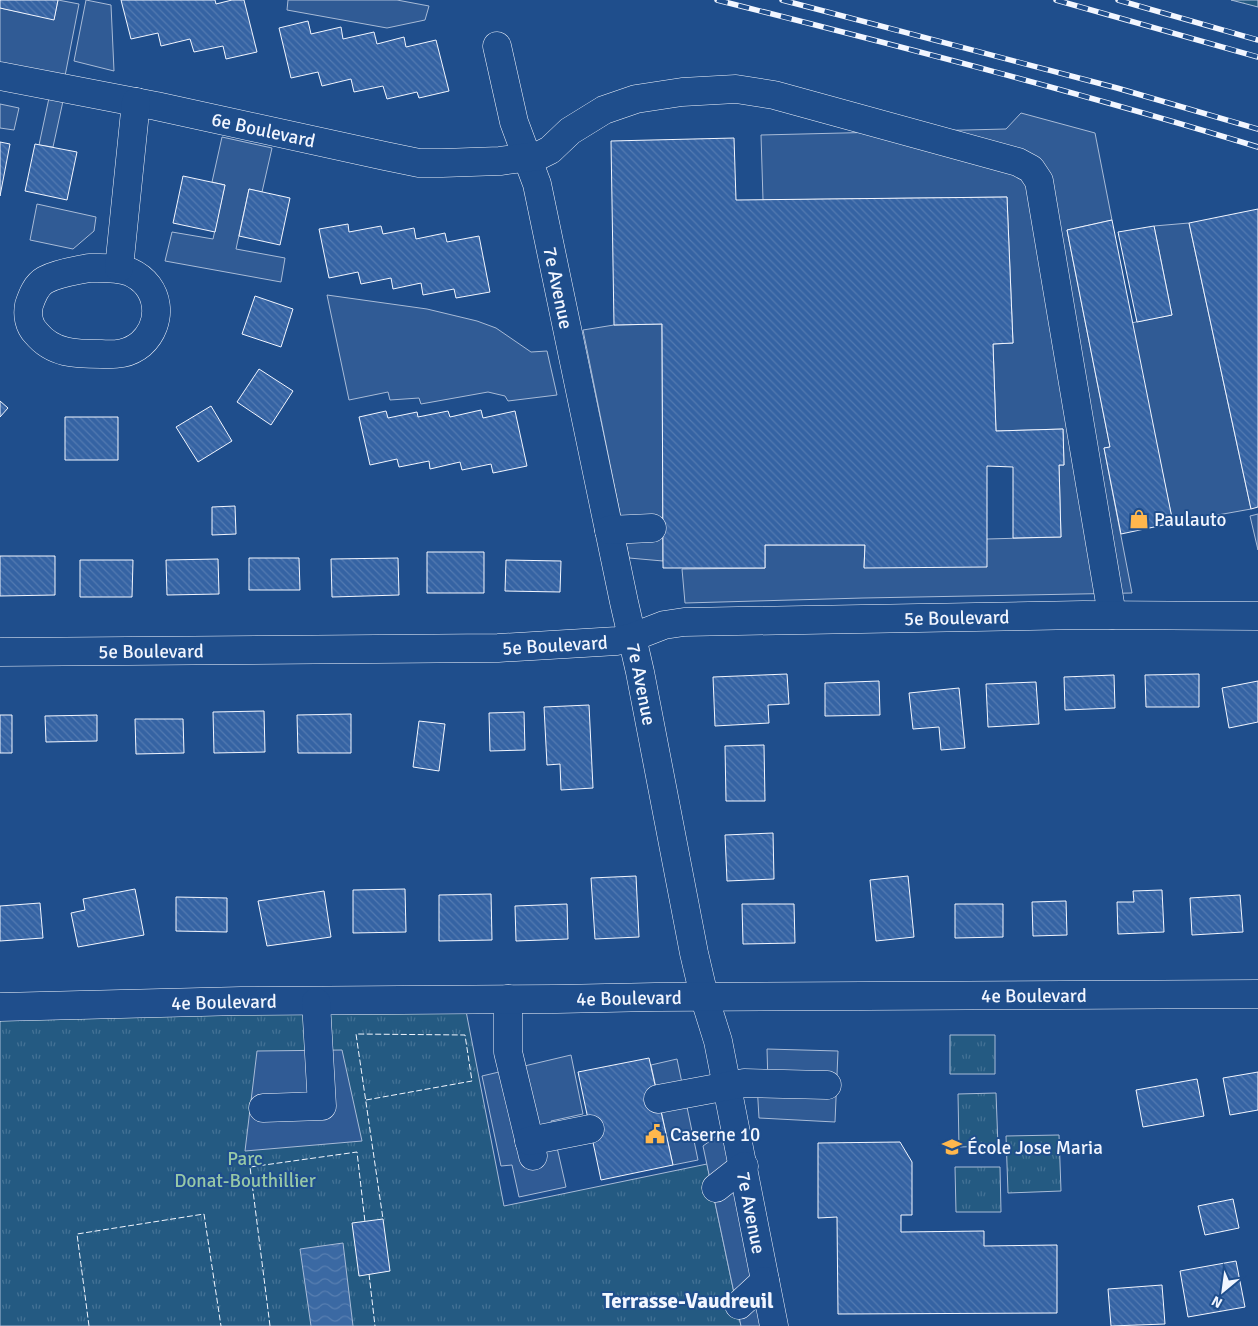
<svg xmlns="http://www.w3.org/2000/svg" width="1258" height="1326" viewBox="0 0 1258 1326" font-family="Signika,sans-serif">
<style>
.forest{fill:url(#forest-firs);stroke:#a8bbd7}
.park{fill:url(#park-tufts);stroke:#a8bbd7}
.parking{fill:#305b95;stroke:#a8bbd7}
.water{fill:url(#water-waves);stroke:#a8bbd7}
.building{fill:url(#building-back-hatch);stroke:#f2f6ff}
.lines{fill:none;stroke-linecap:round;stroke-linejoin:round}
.minor-casing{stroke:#f2f6ff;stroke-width:29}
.minor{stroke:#1f4e8c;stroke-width:28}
.rail-casing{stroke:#f2f6ff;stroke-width:5.5}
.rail{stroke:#1f4e8c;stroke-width:4;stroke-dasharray:11;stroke-linecap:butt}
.fence{stroke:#f2f6ff;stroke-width:1;stroke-dasharray:6 2.5;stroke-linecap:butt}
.labels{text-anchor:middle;stroke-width:4;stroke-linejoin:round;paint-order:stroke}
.street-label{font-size:19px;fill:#f2f6ff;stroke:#1f4e8c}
.poi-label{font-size:19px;fill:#f2f6ff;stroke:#1f4e8c;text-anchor:start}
.park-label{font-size:19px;fill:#97c8a6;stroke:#1f4e8c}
.quarter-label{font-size:21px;font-weight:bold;fill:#f2f6ff;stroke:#1f4e8c}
</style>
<defs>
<pattern id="forest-firs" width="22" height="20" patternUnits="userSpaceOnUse" patternTransform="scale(1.25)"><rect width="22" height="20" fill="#245a82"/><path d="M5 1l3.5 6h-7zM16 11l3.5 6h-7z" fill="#447295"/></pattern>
<pattern id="park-tufts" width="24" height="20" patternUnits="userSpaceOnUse" patternTransform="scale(1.25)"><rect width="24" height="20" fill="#245a82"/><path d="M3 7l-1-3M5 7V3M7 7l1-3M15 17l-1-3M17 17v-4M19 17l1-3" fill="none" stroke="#447295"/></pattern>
<pattern id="water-waves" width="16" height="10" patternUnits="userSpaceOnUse" patternTransform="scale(1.25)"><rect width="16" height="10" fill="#3b69a3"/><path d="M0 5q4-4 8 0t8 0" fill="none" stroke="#587fb1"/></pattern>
<pattern id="building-back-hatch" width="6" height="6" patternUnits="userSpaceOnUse" patternTransform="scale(1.25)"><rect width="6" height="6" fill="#3563a3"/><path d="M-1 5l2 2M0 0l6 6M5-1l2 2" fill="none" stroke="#537ab1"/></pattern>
</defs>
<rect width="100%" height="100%" fill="#1f4e8c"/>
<path class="forest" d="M1231,0H1258V7Z"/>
<path class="park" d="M466,1011L504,1206L707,1164L741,1326H0V1018Z
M950,1035H995V1074H950Z
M996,1093L998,1146L959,1147L958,1094Z
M1059,1135L1061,1191L1008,1193L1006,1136Z
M955,1167H1000L1001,1212H956Z"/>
<path class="parking" d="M58,0L79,4L65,76L0,64V8L54,19Z
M86,0L111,5L114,71L74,61Z
M288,0H397L429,6L425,20L387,28L287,10Z
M49,98L63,101L53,147L39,145Z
M0,104L19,108L14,130L0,128Z
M1021,113L1095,133L1112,220L1067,230L1110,447L1104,448L1132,593L863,598L685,603L682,569L765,568V545H865L864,567L987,539L1061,537L1059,465H1064L1063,429L996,431L993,344L1013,343L1007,197L763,200L761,135L1006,129Z
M222,137L272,148L262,192L249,189L236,249L285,258L281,282L165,261L172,232L213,239L225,185L212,182Z
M37,204L96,217L94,231L73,249L30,240Z
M1189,223L1251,509L1173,523L1131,323L1172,315L1154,226Z
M327,295L427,309L477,321L496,328L531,352L547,351L557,395L508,401L505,396L488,392L421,404L419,398L390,400L388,392L349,400Z
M662,324L663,561L629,558L583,330L614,325Z
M1258,514V550L1250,516Z
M767,1049L838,1051L835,1122L759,1118L757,1084H768Z
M342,1050L362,1141L245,1151L257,1051Z
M571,1055L583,1114L551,1121L566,1187L519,1197L512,1165L501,1166L482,1076Z
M677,1059L698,1160L673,1165L651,1065Z
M724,1131L763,1326H741L703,1146Z"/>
<path class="water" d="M343,1243L353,1326H311L300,1249Z"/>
<path class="building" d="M0,0H58L54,20L0,8Z
M121,0H215L216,4L232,0H244L257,52L226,59L223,46L194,52L190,39L161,46L158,33L131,39Z
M308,21L311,34L341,27L343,39L374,32L377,44L404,37L406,47L436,40L449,91L419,98L417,92L387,99L383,86L354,92L351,79L322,86L318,72L291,78L279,28Z
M734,138L736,200L1007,197L1013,343L993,344L996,431L1063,429L1064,465H1059L1061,537L1013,538V467L987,466V567L864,568L865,545H765V568H663L662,324L614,325L611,141Z
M0,142L10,144L0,196Z
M35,144L77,152L67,200L25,191Z
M183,176L225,185L215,232L173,223Z
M249,189L290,198L280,245L239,236Z
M1258,209V507L1251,509L1189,223Z
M1112,220L1173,523L1121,534L1104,448L1110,447L1067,230Z
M348,224L349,232L381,226L383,234L414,228L416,239L445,233L447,242L479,236L490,292L456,298L454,289L423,295L421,283L393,289L391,278L361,284L358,272L329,278L319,229Z
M1154,226L1172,315L1137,322L1118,232Z
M255,296L293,309L281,347L242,334Z
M259,369L293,391L271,425L237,402Z
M0,401L8,408L0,417Z
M211,406L232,441L198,462L176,427Z
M481,410L483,418L515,411L527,466L493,473L491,464L462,470L460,462L430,469L429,461L399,467L397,459L370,465L359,417L386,411L388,418L417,412L418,417L448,411L450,417Z
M65,417H118V460H65Z
M235,506L236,534L212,535V507Z
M427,552H484V593H427Z
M0,556H55V595L0,596Z
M249,558H299L300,590H249Z
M398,558L399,595L332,597L331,559Z
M218,559L219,594L167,595L166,560Z
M80,560H133L132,597H80Z
M506,560L561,561L560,592L505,591Z
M787,674L789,704L768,705L769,723L715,726L713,677Z
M1199,674V707H1146L1145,675Z
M1114,675L1115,708L1065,710L1064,677Z
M879,681L880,715L825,716V683Z
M1258,681V722L1229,728L1222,688Z
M1036,682L1039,724L988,727L986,684Z
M959,688L965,748L941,750L939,727L913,729L909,693Z
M589,705L593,788L561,790L560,764L547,765L544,707Z
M264,711L265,752L214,753L213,712Z
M524,712L525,750L490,751L489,713Z
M351,714V753H298L297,715Z
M0,715H12V753H0Z
M97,715V741L46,742L45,716Z
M135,719H183L184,753L136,754Z
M419,721L445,724L439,771L413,767Z
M764,745L765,801H726L725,746Z
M773,833L774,879L727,881L725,835Z
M636,876L639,937L595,939L591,878Z
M908,876L914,937L876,941L870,880Z
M135,889L144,935L78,947L71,913L85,910L83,899Z
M405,889L406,932L353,933V890Z
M1162,890L1164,932L1118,934L1117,902H1134L1133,891Z
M324,891L331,937L267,946L258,901Z
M491,894L492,940L439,941V895Z
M1240,895L1243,932L1192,935L1190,898Z
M176,897L227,898V932L176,931Z
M1066,901L1067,935L1033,936L1032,902Z
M40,903L43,938L0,941V906Z
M567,904L568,939L516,941L515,906Z
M742,904H794L795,943L743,944Z
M955,904H1003V937L955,938Z
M649,1058L673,1165L601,1180L578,1072Z
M1258,1072V1110L1230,1115L1223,1078Z
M1197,1079L1204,1116L1143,1127L1136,1090Z
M900,1142L912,1162V1215H901V1232L984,1231V1246L1057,1245V1313L838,1314L837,1217L818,1218V1143Z
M1233,1199L1239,1228L1205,1235L1198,1206Z
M383,1219L390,1271L359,1276L352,1223Z
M1236,1261L1245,1307L1188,1317L1180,1271Z
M1162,1285L1165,1324L1111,1326L1108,1289Z"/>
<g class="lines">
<defs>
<g id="minor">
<path id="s1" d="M497,46L514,122L537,184L624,602L640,672L694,953L704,996L718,1041L774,1326"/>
<path id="s2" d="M0,76L156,106L385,156L419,163H442L500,161L538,156L550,150L570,131L604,110L636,99L682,92L736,89L774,95L1018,162L1031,169L1039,181L1112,615"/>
<path d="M89,268C103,268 117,267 130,272C161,286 164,323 141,344C129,354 116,355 101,354C76,354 53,354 36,333C29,326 27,315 29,305C32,296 36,285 45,280C58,273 75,271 89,268Z"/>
<path d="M119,268L136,102"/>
<path d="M609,530L652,528"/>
<path id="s3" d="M0,652L498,648L617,641L633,637L664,625L684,622L1083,615L1258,616"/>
<path d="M508,999V1052L533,1156"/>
<path id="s4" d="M0,1007L241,1001L557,999L655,997L1258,994"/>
<path d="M658,1099L744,1083L827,1085"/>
<path d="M263,1108L322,1106L316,1002"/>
<path d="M529,1141L590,1129"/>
<path d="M716,1188L744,1166"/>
<path d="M739,1305L765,1281"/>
</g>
</defs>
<use href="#minor" class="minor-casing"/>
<use href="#minor" class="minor"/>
<defs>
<path id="rail" d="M717,0C898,46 1079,92 1258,147
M782,0L1117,88L1258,129
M1056,0L1258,57
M1118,0L1258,40"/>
</defs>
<use href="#rail" class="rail-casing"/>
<use href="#rail" class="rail"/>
<path class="fence" d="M366,1100L472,1081L465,1035L356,1034L383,1219
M369,1274L375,1326
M89,1326L77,1234L204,1214L221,1326
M270,1326L250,1167L357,1152L365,1222"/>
</g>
<defs>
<symbol id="shop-bare" viewBox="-9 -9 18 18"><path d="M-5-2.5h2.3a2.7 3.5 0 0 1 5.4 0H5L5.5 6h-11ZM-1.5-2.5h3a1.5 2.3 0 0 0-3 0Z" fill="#ffb74d" stroke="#1f4e8c" stroke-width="2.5" paint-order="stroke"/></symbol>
<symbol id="civic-bare" viewBox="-9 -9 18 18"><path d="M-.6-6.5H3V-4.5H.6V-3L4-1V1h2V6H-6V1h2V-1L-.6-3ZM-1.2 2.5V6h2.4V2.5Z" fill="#ffb74d" stroke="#1f4e8c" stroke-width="2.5" paint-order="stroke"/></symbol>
<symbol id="school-bare" viewBox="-9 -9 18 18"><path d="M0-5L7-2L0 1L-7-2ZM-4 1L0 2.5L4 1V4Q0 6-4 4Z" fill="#ffb74d" stroke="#1f4e8c" stroke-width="2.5" paint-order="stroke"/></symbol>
</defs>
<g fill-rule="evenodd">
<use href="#shop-bare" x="1125" y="505" width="28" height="28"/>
<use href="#civic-bare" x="641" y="1120" width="28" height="28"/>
<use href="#school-bare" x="938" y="1133" width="28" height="28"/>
</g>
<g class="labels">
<g class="street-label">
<text dy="7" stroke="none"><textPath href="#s2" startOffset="269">6e Boulevard</textPath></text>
<text dy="7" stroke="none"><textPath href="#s1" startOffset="250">7e Avenue</textPath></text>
<text dy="7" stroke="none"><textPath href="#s3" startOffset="960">5e Boulevard</textPath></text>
<text dy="7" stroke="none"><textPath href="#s3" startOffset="555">5e Boulevard</textPath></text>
<text dy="7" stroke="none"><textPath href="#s3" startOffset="151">5e Boulevard</textPath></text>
<text dy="7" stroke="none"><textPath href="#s1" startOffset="655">7e Avenue</textPath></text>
<text dy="7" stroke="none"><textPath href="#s4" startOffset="1034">4e Boulevard</textPath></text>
<text dy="7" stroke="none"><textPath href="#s4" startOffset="629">4e Boulevard</textPath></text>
<text dy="7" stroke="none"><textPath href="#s4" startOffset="224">4e Boulevard</textPath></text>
<text dy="7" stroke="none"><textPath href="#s1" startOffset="1195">7e Avenue</textPath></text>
</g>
<g class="poi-label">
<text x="1154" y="526">Paulauto</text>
<text x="670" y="1141">Caserne 10</text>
<text x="967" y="1154">École Jose Maria</text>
</g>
<g class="park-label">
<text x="245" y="1165">Parc<tspan x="245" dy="22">Donat-Bouthillier</tspan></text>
</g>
<g class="quarter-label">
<text x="688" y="1308">Terrasse-Vaudreuil</text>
</g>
</g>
<g transform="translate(1223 1291) rotate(209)" stroke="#1f4e8c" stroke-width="4" paint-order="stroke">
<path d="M0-4L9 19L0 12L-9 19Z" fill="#f2f6ff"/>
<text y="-8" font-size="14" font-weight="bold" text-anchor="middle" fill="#f2f6ff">N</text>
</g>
</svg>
